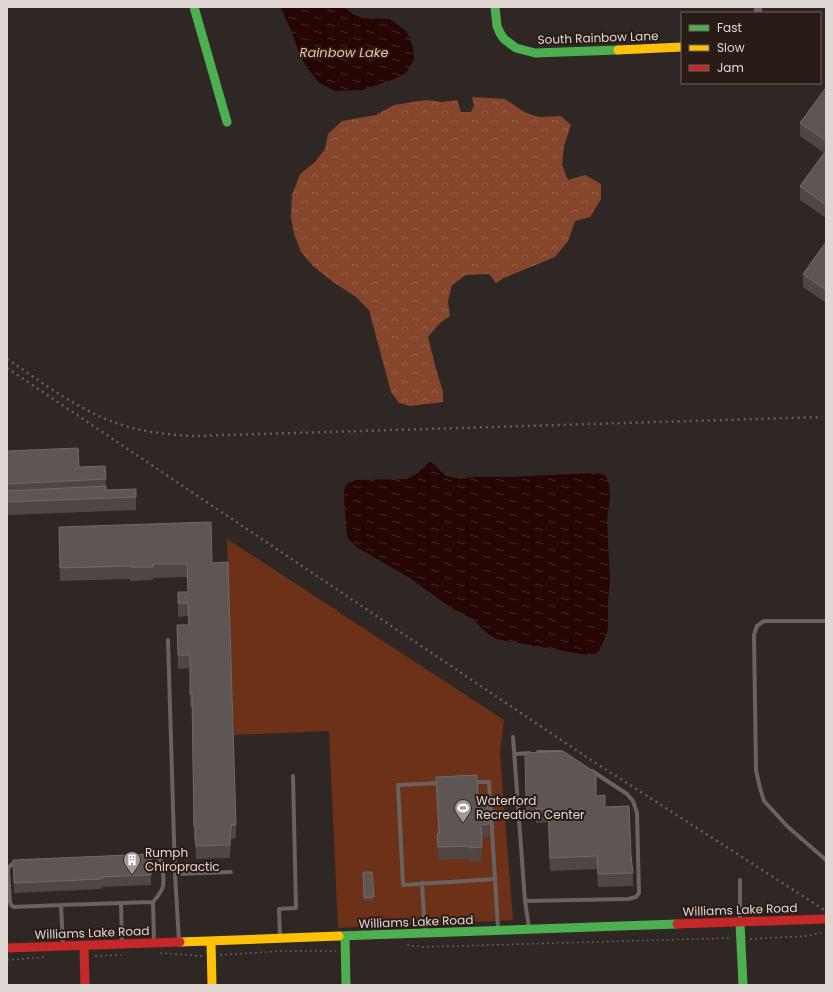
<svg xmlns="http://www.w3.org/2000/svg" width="833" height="992" viewBox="0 0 833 992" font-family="Poppins,sans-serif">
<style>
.forest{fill:url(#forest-crowns)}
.park{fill:#6c3116}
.water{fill:url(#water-ripples)}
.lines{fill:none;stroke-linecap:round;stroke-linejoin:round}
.path{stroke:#645e5c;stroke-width:1.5;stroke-dasharray:2 3;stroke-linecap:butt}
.lane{stroke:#696260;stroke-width:4}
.street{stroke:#696260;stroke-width:8}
.fast{stroke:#4caf50;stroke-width:9}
.slow{stroke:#ffc107;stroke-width:9}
.jam{stroke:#c62828;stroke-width:9}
.rail{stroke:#66605e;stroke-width:2.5;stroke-dasharray:2 4;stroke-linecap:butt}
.wall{fill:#4e4744}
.building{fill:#5e5653;stroke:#726a67}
.labels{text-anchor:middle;stroke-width:4;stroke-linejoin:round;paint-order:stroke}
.street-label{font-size:12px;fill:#e0d7d3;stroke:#291b16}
.poi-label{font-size:12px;fill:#e0d7d3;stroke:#291b16;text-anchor:start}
.water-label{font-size:13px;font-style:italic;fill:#f8b99f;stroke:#291b16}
</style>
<defs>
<pattern id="forest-crowns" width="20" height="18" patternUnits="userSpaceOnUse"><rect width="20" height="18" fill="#85462b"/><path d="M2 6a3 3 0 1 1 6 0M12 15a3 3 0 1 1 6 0" fill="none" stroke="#966049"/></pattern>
<pattern id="water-ripples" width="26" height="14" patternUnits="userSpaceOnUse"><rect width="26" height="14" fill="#250603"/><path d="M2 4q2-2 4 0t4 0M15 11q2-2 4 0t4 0" fill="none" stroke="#442a27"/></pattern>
</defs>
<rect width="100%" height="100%" fill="#2f2724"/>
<path class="forest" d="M472,97L505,99L524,112L539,117L561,116L571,125L564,146L562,165L568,180L585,175L601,184V199L590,217L575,221L568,241L555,257L504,278L496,283L489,274L466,275L452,285L448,301L450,316L440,323L428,337L436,369L443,392V402L410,406L399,403L391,392L369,310L356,297L333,282L313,266L301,252L294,234L291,218L292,195L300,174L315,162L325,149L328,134L342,121L376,115L394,105L426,100L443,102L457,100L461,112H471L474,106Z"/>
<path class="park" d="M227,539L333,608L337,609V611L504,720L500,753L513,920L338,928L329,731L234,735Z"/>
<path class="water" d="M280,7H344L353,14L362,18L390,19L405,30L409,36L413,47L414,60L406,73L392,80L362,90L335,91L319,83L305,65L298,50L291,30Z
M429,462H431L446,476L461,479L475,477H508L592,473H598L606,476L609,484L610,498L607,520L610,581L608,600V629L601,648L597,653L587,655L496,639L488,634L472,619L450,607L410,578L358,548L350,541L347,537L344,499V490L347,484L356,480L407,479L418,473Z"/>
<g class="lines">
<path class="path" d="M750,939L805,936L826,932
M407,945L422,947L731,938
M160,953L202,956
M220,955L283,951H336
M95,956L121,955
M7,960L45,957"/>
<path class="lane" d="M826,621H764L757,626L754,635L756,770L760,788L764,801L788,827L826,860
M168,640L175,874L179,941
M513,737L525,901L529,928
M538,752H561
M515,754L529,753
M473,782H489L495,879
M440,783L398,785L403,885L495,879L498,929
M147,857C151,857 156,856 159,858C163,861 164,881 163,886C162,892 157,897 153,902
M18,863C13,864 10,864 8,869L10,902L11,905L14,907L61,905
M175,874L231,872
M740,880V920
M422,883L425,933
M525,901L628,899L636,897L639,893L637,813L633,801L627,794L592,771
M121,903L153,902L154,942
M280,937L279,909L296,908L293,776
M63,946L61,905L121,903L122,943"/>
<path class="street" d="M758,13V7"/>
<path class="fast" d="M194,7L227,122
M495,7L497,26L500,33L504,39L516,48L535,53L618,50
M740,923L743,985
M339,936L677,924
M345,936L346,985"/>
<path class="slow" d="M618,50L682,47
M211,941L212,985
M180,942L339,936"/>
<path class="jam" d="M677,924L826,919
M84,946L85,985
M7,948L180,942"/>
<path class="rail" d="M7,359C45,384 84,415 129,427C151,433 173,435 195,436L822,417
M7,368L588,758L826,911"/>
</g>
<path class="wall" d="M826,90V218L800,200V186L824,153L800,136V123Z
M826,242V303L803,287V274Z
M7,451L79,467L105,466L106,490L136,497V510L7,515Z
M59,527L212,563L236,825V838L231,839L230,858L196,859L195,840H194L192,707H190V668L178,669L177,625H188V616L178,617V592H188L187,577L153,578V580L131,581L129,579L60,581Z
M525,766L596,796L605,807L631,855L633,873V886L598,887L597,869L550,871L548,822L536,823L535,812H526Z
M436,777L478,796L489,824V837L481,838L482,861L470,862V859L438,860L437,834H439L436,790Z
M151,854V885L102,887V889L14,893L13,860Z
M363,872H372L374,901H364Z"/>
<path class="building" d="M825,89L826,90V141L800,123Z
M824,153L826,154V205L800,186Z
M826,242V290L803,274Z
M78,448L79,467L105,466L106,479L7,484V451Z
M106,486V490L136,489V497L7,502V491Z
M211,522L212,563L228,562L236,825H231L230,845L196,846L195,827H194L192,694H190V655H178L177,625H189L188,603H178V592H188L187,564H153V567H131L129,566L60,568L59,527Z
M563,751L596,773V796L605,795V807L629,806L631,855L633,873L598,874L597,856L550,858L548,809H536L535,799H526L525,753Z
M477,775L478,796H487L489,824L481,825L482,847L470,848V846L438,847L437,834H439L436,777Z
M151,854V875L102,877V879L14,883L13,860Z
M363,872H372L374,897L364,898Z"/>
<defs>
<symbol id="stadium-pin" viewBox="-11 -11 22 30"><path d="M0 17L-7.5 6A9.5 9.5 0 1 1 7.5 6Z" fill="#a29996" stroke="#291b16"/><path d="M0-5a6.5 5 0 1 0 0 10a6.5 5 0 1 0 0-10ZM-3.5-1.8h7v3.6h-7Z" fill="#fff"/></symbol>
<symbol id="building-pin" viewBox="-11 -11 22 30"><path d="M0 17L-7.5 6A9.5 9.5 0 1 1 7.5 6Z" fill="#a29996" stroke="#291b16"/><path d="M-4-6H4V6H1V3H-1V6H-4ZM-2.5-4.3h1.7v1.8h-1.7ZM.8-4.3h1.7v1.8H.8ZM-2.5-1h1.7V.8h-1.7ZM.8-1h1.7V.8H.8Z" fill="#fff"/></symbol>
</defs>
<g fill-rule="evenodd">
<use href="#stadium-pin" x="453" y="798" width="20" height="27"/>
<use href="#building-pin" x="122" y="850" width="20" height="27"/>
</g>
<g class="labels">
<g class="street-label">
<text transform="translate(598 38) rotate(-2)" y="4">South Rainbow Lane</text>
<text transform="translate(740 910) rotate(-2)" y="4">Williams Lake Road</text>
<text transform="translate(416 922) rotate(-2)" y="4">Williams Lake Road</text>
<text transform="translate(92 933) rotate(-2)" y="4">Williams Lake Road</text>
</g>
<g class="poi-label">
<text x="476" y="805">Waterford<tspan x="476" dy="14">Recreation Center</tspan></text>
<text x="145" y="857">Rumph<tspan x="145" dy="14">Chiropractic</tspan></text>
</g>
<g class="water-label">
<text x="344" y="57">Rainbow Lake</text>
</g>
</g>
<rect width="833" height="992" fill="none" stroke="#e0d7d3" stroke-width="16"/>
<rect x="681" y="12" width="140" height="72" fill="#291b16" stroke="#726662"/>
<rect x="689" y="25" width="20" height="6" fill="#4caf50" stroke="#726662"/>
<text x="717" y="32" font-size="12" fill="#e0d7d3">Fast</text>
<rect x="689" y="45" width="20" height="6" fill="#ffc107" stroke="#726662"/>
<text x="717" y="52" font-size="12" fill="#e0d7d3">Slow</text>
<rect x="689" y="65" width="20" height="6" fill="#c62828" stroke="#726662"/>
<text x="717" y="72" font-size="12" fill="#e0d7d3">Jam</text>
</svg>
